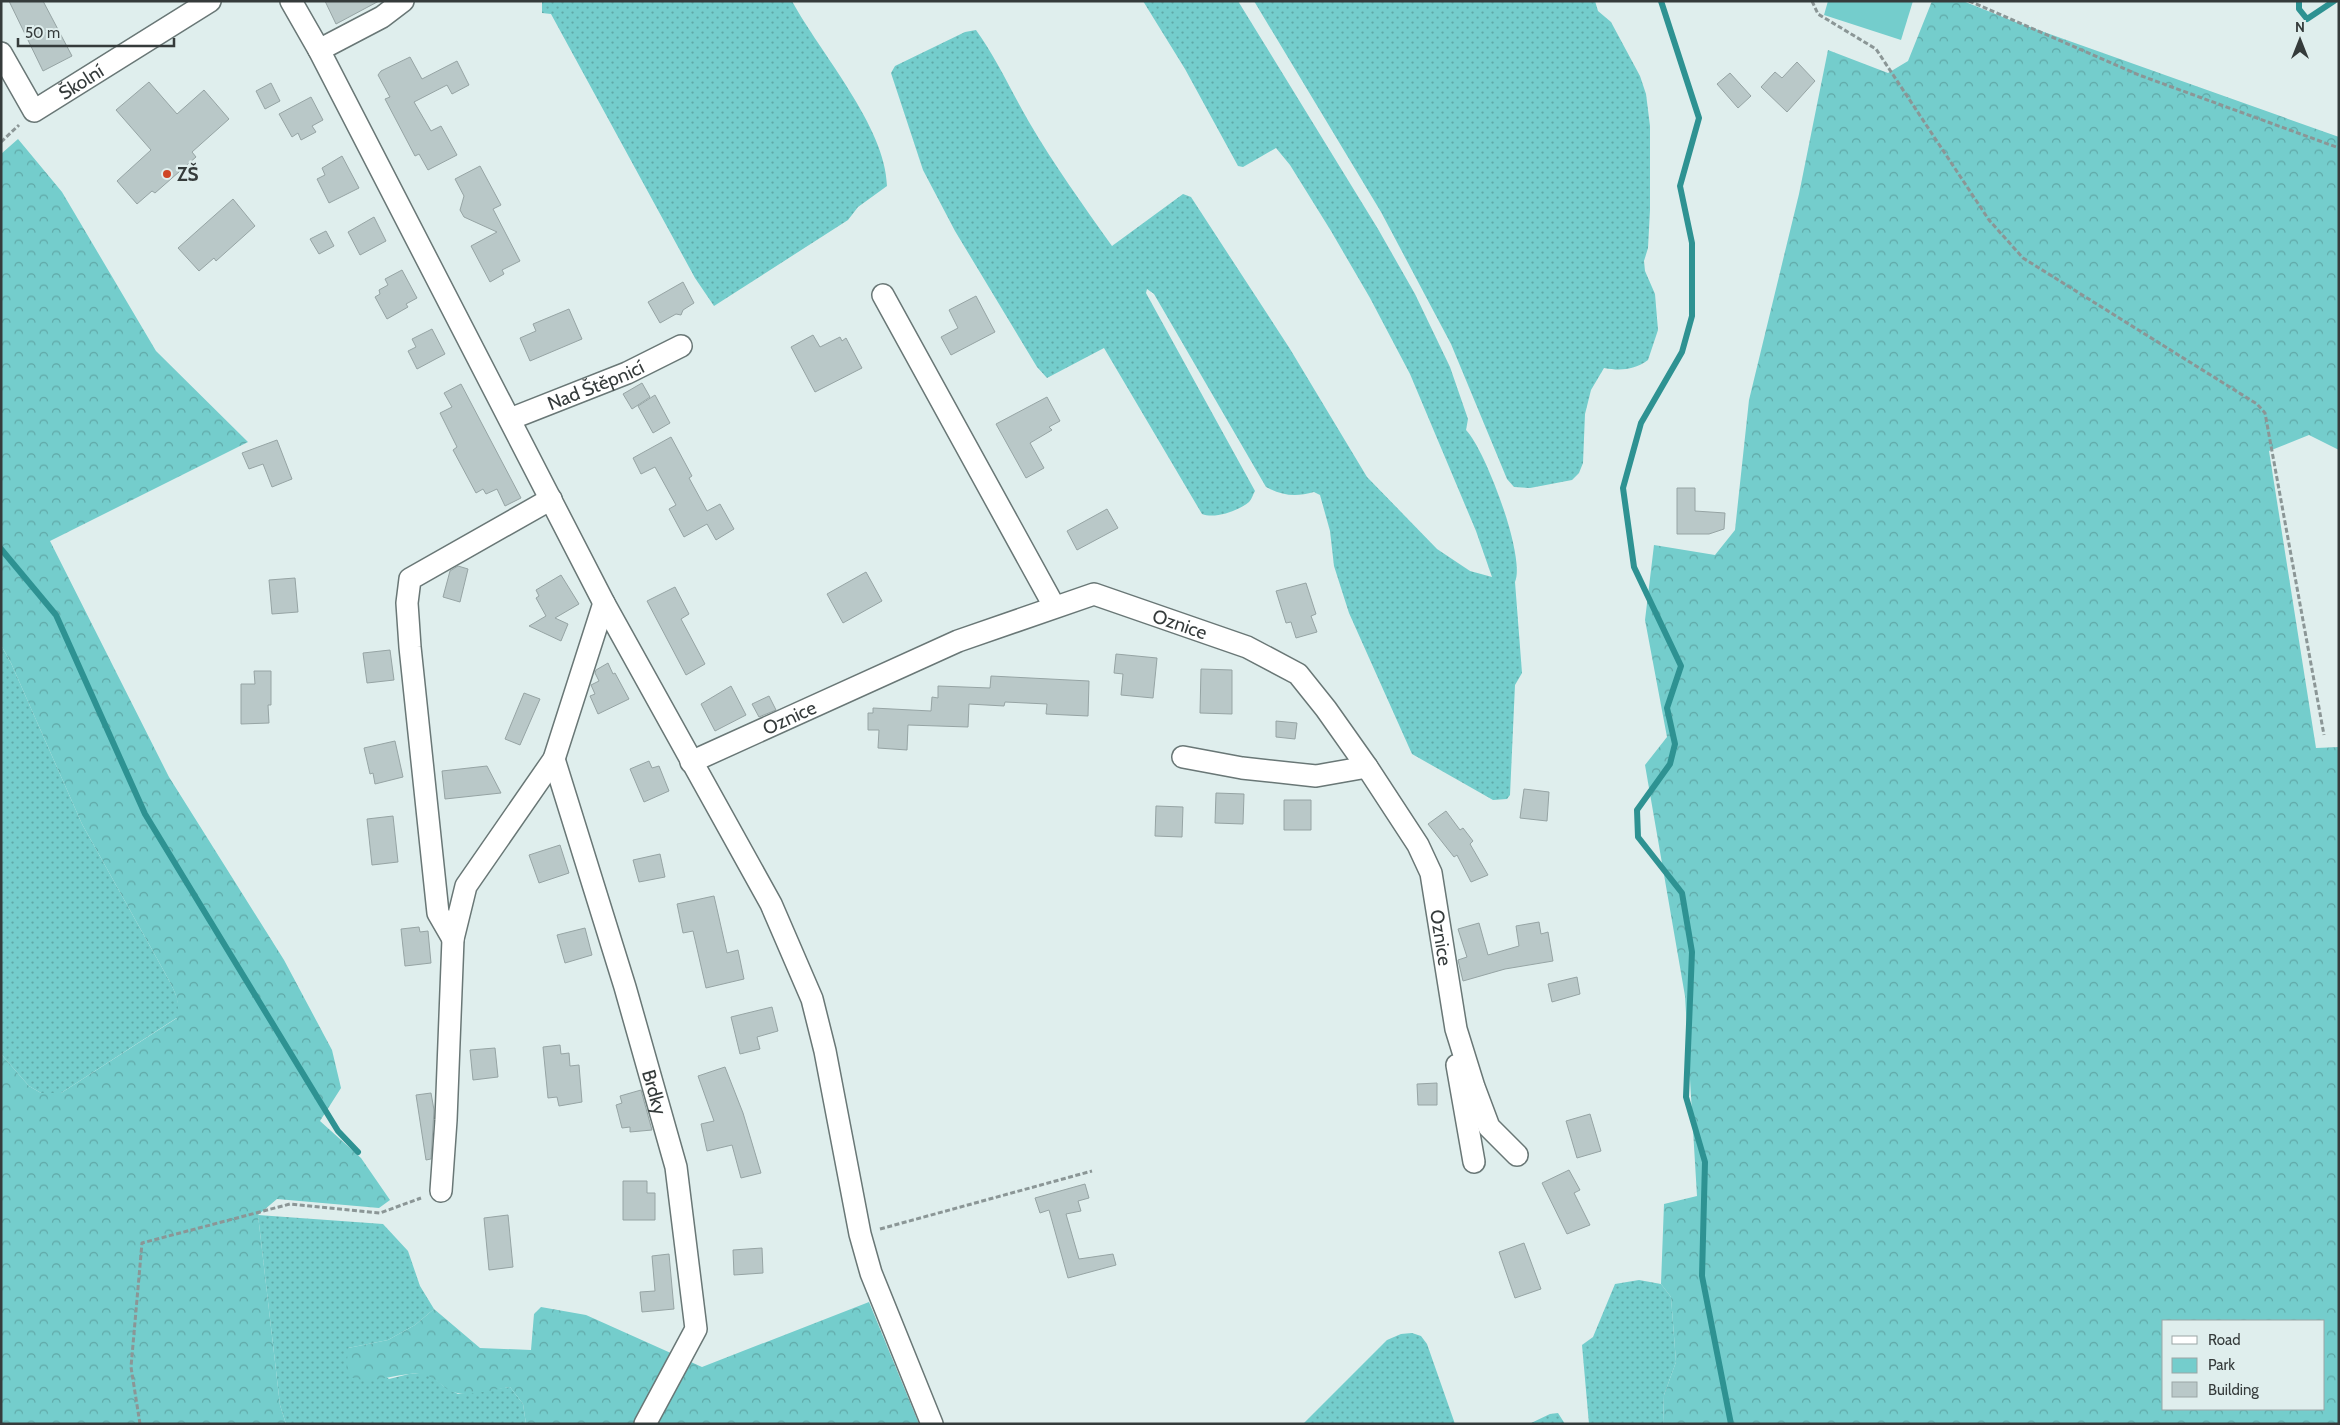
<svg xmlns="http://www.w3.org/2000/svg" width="2340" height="1425" viewBox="0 0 2340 1425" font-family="Cabin,sans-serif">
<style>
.green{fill:url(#green-dots)}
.forest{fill:url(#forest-crowns);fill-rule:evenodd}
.pitch{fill:#74cdcc}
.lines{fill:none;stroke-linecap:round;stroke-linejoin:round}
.stream{stroke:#2e9292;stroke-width:6}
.building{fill:#b9c8c8;stroke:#96a4a4}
.minor-casing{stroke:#697776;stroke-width:24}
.path{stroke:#8b9696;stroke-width:3;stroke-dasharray:5 2.5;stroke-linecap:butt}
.minor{stroke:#fff;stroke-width:21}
.poi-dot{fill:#cf4525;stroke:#dfeeed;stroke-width:2}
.labels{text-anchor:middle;stroke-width:4.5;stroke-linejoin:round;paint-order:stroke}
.street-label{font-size:19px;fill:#353b3b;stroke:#dfeeed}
.poi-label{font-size:19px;font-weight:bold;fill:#353b3b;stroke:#dfeeed;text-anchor:start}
</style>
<defs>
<pattern id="green-dots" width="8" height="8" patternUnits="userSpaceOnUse" patternTransform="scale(1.25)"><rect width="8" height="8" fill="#74cdcc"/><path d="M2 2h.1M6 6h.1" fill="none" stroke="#60a8a7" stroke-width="1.8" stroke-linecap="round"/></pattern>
<pattern id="forest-crowns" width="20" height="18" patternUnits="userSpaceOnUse" patternTransform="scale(1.25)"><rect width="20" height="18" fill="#74cdcc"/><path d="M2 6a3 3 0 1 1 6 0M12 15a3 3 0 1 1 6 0" fill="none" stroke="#60a8a7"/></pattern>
</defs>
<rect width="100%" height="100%" fill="#dfeeed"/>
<path class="green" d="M542,1H792C820,53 886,127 887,186L858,207L848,220L714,306L695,278L551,14L542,13Z
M1143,1H1238L1378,229L1415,294L1450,367L1468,419L1466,430C1485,449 1526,557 1515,582L1522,673L1515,685L1510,795L1507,799L1493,800L1412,754L1349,613L1334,566L1330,531L1320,495L1314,492C1296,497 1283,496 1266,487L1154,294L1147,289L1146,293L1255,491C1253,494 1252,499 1249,502C1238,511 1215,519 1202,514L1104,348L1047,378L1037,367L955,231L923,170L891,73L895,66L965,32L976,30C997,59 1011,91 1029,122C1054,165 1083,205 1112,246L1183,194L1191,197L1290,349L1367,477L1437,549L1470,571L1492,577L1476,531L1410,374L1370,298L1331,231L1290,165L1276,148L1243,167L1238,166L1185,69Z
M1254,1H1595L1598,11L1611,22L1640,76L1646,94L1650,126V210L1648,248L1644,261L1645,271L1655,294L1658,330L1648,360C1634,370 1621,371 1604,368L1591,390L1585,414L1583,463L1579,473L1572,480L1530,488L1514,487L1507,479L1451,344L1381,212Z
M1,645L11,663L82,824L165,973C173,988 181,1000 178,1017L61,1093H41L29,1086L1,1054Z
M258,1215L383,1224L408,1251L420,1286L434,1309L415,1325L388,1340L348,1348L389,1379L409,1374H430L443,1386L458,1394L510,1387L523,1404L526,1424H286L280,1405Z
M1639,1280L1661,1284L1671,1297L1676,1362L1664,1395L1663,1424H1589L1582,1345L1593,1337L1615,1284Z
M1412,1333L1421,1336L1427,1344L1455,1424H1303L1387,1340L1401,1334Z
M1558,1413L1565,1424H1529L1550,1414Z"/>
<path class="forest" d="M1932,1H1963L2013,21L2339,137V450L2309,435L2269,451L2316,748L2339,747V1424H1663L1664,1395L1676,1362L1671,1297L1661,1284L1664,1204L1697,1196L1685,996L1645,765L1667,737L1645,620L1654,545L1715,555L1735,530L1749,400L1799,194L1828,50L1888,73L1908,61ZM2164,1321H2324V1409H2164Z
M18,139L62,192L156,351L248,442L50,541L169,777L284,960L332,1050L341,1088L320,1121L361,1158L390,1200L379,1208L277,1199L258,1215L280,1405L286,1424H1V1054L29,1086L41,1093H61L177,1018C181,1000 173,988 165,973L82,824L11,663L1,645V154Z
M869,1302L919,1424H526L523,1404L510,1387C498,1389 468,1396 457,1393C436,1387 437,1371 409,1374C387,1376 368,1386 346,1375L348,1348L388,1340L415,1325L434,1309L480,1348L531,1350L534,1314L541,1307L586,1315L702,1367Z"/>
<path class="pitch" d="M1828,1H1913L1901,40L1824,15Z"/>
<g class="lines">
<path class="stream" d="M1661,1L1699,118L1680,186L1692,243V316L1682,352L1641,423L1623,488L1634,567L1681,666L1667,708L1675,744L1670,764L1637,810L1638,837L1682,893L1692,952L1686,1097L1705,1162L1702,1276L1731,1424
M2299,1V9L2307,19L2334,1
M1,549L56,615L145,814L319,1100L338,1131L358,1152"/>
</g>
<path class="building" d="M9,1H43L72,56L43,71Z
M325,1H379L336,24Z
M410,57L422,79L457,61L469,85L452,94L447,85L414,102L431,131L441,126L457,155L428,170L419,154L415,156L385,99L390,97L378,75L381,71Z
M1797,62L1815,81L1787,112L1761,87L1775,72L1782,78Z
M1730,73L1751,96L1738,108L1717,84Z
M149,82L177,114L204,90L229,119L192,152L196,157L155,193L152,191L137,204L117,181L151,150L116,110Z
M271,83L280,101L265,109L256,91Z
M311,97L323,120L312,126L316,132L301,140L298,133L292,137L279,114Z
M342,156L359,188L329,203L317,179L325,175L322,168Z
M480,166L501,205L493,209L520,261L502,270L504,274L490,282L471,246L497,232L464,217L460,210L464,196L455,179Z
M233,199L255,226L216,261L214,258L199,271L178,248Z
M374,217L386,241L360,255L348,232Z
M326,231L334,246L319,254L310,239Z
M402,270L417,298L406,304L408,307L387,319L375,297L380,294L379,290L388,285L385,279Z
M683,282L694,303L683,310L681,315L676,314L660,323L648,302Z
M976,296L995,332L951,355L941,337L958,328L949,310Z
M569,309L582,339L530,361L520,338L536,331L533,324Z
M432,329L445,354L417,369L408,351L416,347L412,339Z
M813,335L820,347L840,337L842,341L846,338L862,368L815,392L791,347Z
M642,383L650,397L632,409L623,394Z
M461,384L521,498L505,506L497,489L486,494L483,489L476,493L453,450L457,447L440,413L452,407L444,393Z
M655,395L670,423L653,433L638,406Z
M1047,397L1060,421L1049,427L1052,430L1030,443L1044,468L1026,478L996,424Z
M671,437L692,476L689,478L707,511L720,504L734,529L716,540L707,524L684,537L669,509L676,505L655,467L641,474L633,458Z
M277,440L292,479L272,487L263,464L249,469L242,453Z
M1677,488H1695V511L1725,513L1724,529L1709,534H1677Z
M1107,509L1118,528L1077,550L1067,531Z
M458,566L468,569L460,602L443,597L450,571Z
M866,572L882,601L843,623L827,594Z
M561,575L579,604L555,618L568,624L561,641L529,626L546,616L536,598L539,596L536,590Z
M295,578L298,612L272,614L269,580Z
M1306,583L1316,614L1311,616L1317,632L1296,638L1291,622L1286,623L1276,591Z
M675,587L689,614L681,619L705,664L686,675L647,601Z
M390,650L394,680L367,683L363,653Z
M1116,654L1157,658L1153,698L1121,695L1123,674L1114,673Z
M608,663L613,674L615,673L629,699L598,714L590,696L595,694L591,685L599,681L595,673L596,670Z
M1201,669L1232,670V714L1200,713Z
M254,671H271V705H268L269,723L241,724V684H255Z
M991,676L1089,681L1088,716L1046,714L1047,704L1005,702L1004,706L969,704L968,727L908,725L907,750L878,748L879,730H868V713H873V708L931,711L932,697L938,698V686L990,688Z
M731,686L746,715L715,731L701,704Z
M524,693L540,699L520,745L505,739Z
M769,696L776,710L759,717L752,704Z
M1276,721L1297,723L1295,739L1276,737Z
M395,741L403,777L375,784L373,773L370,774L364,748Z
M649,761L652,768L659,766L669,791L644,802L630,769Z
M487,766L501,793L445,799L442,771Z
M1524,789L1549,792L1547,821L1520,818Z
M1216,793L1244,794L1243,824L1215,823Z
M1284,800H1311V830H1284Z
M1156,806L1183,807L1182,837L1155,836Z
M1446,811L1460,830L1463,828L1473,841L1470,844L1488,875L1471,882L1457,855L1454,857L1428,824Z
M393,816L398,862L372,865L367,819Z
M560,845L569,873L539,883L529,855Z
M660,854L665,877L639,882L633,860Z
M714,896L727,953L738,950L744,979L706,988L693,931L683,933L677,904Z
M1539,922L1541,934L1548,932L1553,961L1505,969L1463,981L1458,960L1467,957L1458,929L1479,923L1488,955L1519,946L1516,926Z
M419,927L420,932L428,931L431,963L405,966L401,929Z
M585,928L592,955L565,963L557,935Z
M1577,977L1580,994L1552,1002L1548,984Z
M772,1007L778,1031L757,1037L760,1049L740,1054L731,1017Z
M560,1045L561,1054L569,1053L570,1066L579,1065L582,1102L559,1106L557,1097L548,1098L543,1047Z
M495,1048L498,1077L473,1080L470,1050Z
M725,1067L743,1113L761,1173L741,1178L732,1145L707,1151L701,1124L714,1121L698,1076Z
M1437,1083V1105H1418L1417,1084Z
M641,1090L652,1130L630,1132V1127L622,1128L616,1105L622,1103L620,1096Z
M431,1093L434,1110L431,1159L426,1160L416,1095Z
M1590,1114L1601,1151L1577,1158L1566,1121Z
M1569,1170L1580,1190L1574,1193L1590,1225L1567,1234L1542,1183Z
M623,1181H647V1193H655V1220H623Z
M1085,1184L1089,1198L1078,1201L1081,1211L1066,1214L1079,1259L1113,1254L1116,1265L1068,1278L1049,1210L1040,1213L1035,1198Z
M508,1215L513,1267L489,1270L484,1218Z
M1524,1243L1541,1289L1515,1298L1499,1252Z
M762,1248L763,1273L734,1275L733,1250Z
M669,1254L674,1309L642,1312L640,1292L655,1291L652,1256Z"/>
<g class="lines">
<defs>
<g id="minor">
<path d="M291,1L319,50L604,603L771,904L812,999L825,1051L860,1234L871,1273L932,1424"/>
<path d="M319,50L382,17L403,1"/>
<path id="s1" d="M1,53L34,111L210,1"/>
<path d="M883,295L1054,606"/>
<path id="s2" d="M510,419L627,373L681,346"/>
<path d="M1183,757L1242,768L1316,776L1367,767"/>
<path id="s3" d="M554,759L625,987L676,1167L696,1329L645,1424"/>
<path id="s4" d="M691,762L958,641L1094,594L1247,647L1298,674L1326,709L1367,767L1418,845L1431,873L1456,1029L1474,1087L1489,1127L1517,1155"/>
<path d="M453,939L438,913L410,647L407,603L410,579L551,499"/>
<path d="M1457,1065L1474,1162"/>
<path d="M441,1191L446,1120L453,939L466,886L554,759L604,603"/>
</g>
</defs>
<use href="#minor" class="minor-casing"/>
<path class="path" d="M1812,1L1818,14L1876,49L1989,220L2023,258L2257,404L2265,413L2324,735
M1969,1L2139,75L2339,148
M1,142L19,125
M880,1229L1092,1171
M140,1424L131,1367L142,1243L290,1204L380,1213L421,1198"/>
<use href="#minor" class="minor"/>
</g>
<circle class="poi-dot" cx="167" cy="174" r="5"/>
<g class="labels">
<g class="street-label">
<text dy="7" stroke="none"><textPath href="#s1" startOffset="122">Školní</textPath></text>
<text dy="7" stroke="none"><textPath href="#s2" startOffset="92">Nad Štěpnicí</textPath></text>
<text dy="7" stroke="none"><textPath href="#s4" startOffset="528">Oznice</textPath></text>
<text dy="7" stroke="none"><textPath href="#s4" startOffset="108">Oznice</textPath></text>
<text dy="7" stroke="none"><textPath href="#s4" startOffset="962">Oznice</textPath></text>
<text dy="7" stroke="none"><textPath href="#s3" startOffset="348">Brdky</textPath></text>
</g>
<g class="poi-label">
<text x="177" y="181">ZŠ</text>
</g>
</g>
<rect width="2340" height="1425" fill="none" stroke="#353b3b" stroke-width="5"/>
<rect x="2162" y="1320" width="162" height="90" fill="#dfeeed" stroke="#9ba6a6"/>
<rect x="2172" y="1336" width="25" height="8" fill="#ffffff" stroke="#9ba6a6"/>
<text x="2208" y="1345" font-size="15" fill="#353b3b">Road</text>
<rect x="2172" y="1358" width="25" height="15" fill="#74cdcc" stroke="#9ba6a6"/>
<text x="2208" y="1370" font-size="15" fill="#353b3b">Park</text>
<rect x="2172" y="1382" width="25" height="15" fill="#b9c8c8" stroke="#9ba6a6"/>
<text x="2208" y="1395" font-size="15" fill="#353b3b">Building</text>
<g transform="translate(2300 40)" stroke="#dfeeed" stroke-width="4" paint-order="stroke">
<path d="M0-4L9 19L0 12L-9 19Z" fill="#353b3b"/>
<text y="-8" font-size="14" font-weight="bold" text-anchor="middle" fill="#353b3b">N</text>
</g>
<path d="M18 38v8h156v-8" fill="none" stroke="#353b3b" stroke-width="2.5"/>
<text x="25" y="38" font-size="15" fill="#353b3b" stroke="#dfeeed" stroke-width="4" paint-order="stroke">50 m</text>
</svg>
